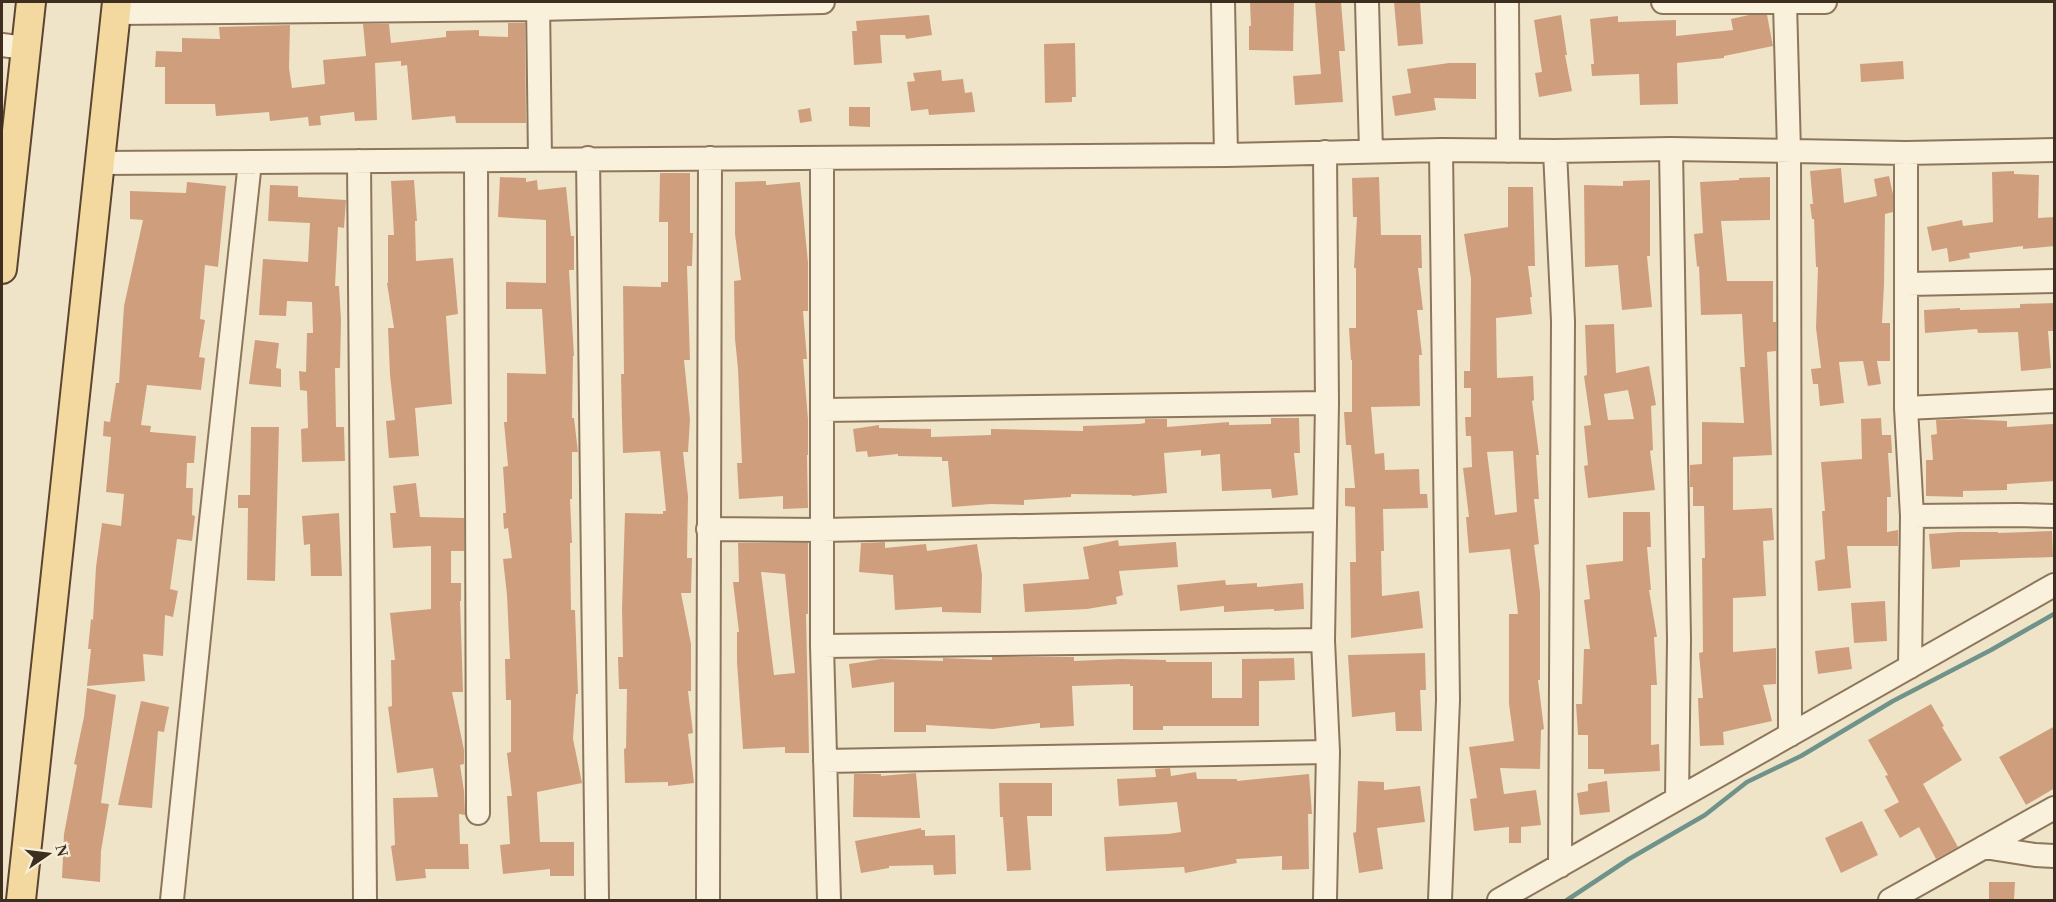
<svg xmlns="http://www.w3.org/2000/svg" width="2056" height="902" viewBox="0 0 2056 902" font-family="'Times New Roman',serif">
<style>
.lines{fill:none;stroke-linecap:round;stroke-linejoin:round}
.stream{stroke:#6f938a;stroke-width:4.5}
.building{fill:#cf9f7d;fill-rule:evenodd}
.minor-casing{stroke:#8d765c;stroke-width:26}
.major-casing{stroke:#5b4430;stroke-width:32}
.minor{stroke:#faf1dc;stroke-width:22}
.major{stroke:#f3d9a0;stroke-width:28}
</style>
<rect width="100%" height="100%" fill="#f0e4c8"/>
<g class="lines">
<path class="stream" d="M1567,900L1629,859L1705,815L1747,782L1801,756L1893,701L1991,650L2054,614"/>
</g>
<path class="building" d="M1250,2H1294L1293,51L1249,50V26H1251Z
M1315,2H1341L1345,51H1339L1343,102L1295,105L1293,76L1321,74Z
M1394,2H1420L1423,44L1398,46Z
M929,15L932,35L906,39L905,35H880L882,63L854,65L852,31H857L856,21Z
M1561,15L1567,55H1565L1572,91L1539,97L1535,73L1542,72L1534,20Z
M1749,15H1767L1773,46L1724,56V58L1677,63L1678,104L1640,105L1639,74L1592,76L1591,64H1594L1590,19L1618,16V22L1676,20V36L1733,30L1731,19Z
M508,23H525L526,123H456L455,116L412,120L407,65L401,66V61L375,63L377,120L355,121L354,112L320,116L321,125L309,126L308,117L270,121L269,112L216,116L215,104H165V67H155L156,51L182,52V38L220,39L219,27L290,25L289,68L292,88L325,84L323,60L366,56L363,24H389L391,43L446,37V31L479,30V36L508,37Z
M1075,43L1076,97H1072V102L1045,103L1044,44Z
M1903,61L1904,79L1861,82L1860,64Z
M1449,63H1476V99L1434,98L1436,110L1395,116L1392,96L1411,93L1407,69Z
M941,70L942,81L963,79L965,93L972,92L975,112L929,115L928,109L911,111L907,82L915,81L913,73Z
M849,107H870V127L849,126Z
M810,108L812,121L800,123L798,110Z
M1841,168L1844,203L1877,196L1874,179L1889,176L1893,194V212L1885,214L1884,285L1882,323H1890V361H1877L1881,384L1868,386L1863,361L1839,362L1844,403L1820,406L1818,384H1813L1811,369L1821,368L1816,328L1818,267H1816L1814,219H1812L1810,204H1813L1810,171Z
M2014,171V174L2039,175L2038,218L2055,217V246L2023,249V246L1969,253L1970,258L1949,262L1947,248L1932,251L1927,227L1962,220L1963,226L1993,222L1992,172Z
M660,173H690V233H693L692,266H687L690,360H684L690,419L688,452H683L688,496L687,558H692L691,593H681L691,644V691H688L693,733L688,734L694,783L668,786V782L625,783L624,749L626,748L627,689H619L618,657H623L622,608L625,513L663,514V511H666L660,451L623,453L622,421L621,374H624L623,286L661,287V282H668V222H659Z
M500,177L526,178V182L537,180L538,190L566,187L571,236H574V270H569L574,356H573L572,418H574L578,452H572V499H570L572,543H570L571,610H575L578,694H576L573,739L582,783L537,792L540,842H574V876H550V869L503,874L500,845L510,844L507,796H512L507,753L511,752V700H506L505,659H510L507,595L503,559L512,558L508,528L504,529L503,513H506L503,467L508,466L504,422H507V373L546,374L542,309H506V282L546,283V220L498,217Z
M1379,177L1381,235H1421L1422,268H1418L1423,310H1417L1422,355H1419L1420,406L1371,407L1375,454L1384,453L1385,470L1419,469L1420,494H1427L1428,508L1383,509L1384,551H1381L1382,596L1419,591L1423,628L1351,638L1350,562H1356L1355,507L1345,506V488H1355L1351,445H1346L1344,412H1352V360H1351L1349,328H1356V268H1354L1357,217H1353L1352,178Z
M1770,177V220L1721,221L1727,281H1773V322H1776V351L1767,352L1772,455L1733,457V510L1772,508L1774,540L1763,541L1766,596L1733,598V652L1776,648V684L1763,685L1772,721L1723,732L1724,745L1700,746L1698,698H1703L1699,653L1703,652L1702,558H1705L1704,506H1693V487H1690V465L1702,464V422L1744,423L1740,367H1745L1742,314L1701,315L1699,266L1697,267L1694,234L1703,233L1700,182L1739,180V178Z
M414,180L417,221H415L416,261L453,258L458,314L446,316L452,404L415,408L419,456L389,458L386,421L395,420L390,375L388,328H394L387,283H388V235H394L391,181Z
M1650,180V256H1647L1652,307L1622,310L1618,265L1585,267L1584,185L1623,186V181Z
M766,181V185L800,182L808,262V311H803L807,359H803L808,419V455H807L808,508L783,509V496L739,499L737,463H742L738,369L735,339L734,281L741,280L735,234V182Z
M187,182L226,186L218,267L205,265L200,319L205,320L199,357L205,358L201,390L147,385L141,425L151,426L150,432L196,436L194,463H187L186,488H193L192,515L195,516L192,541L177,539L170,589L178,591L173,617L165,615L163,656L143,654L145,681L87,686L91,649H88L91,619L93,620L96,567L102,523L121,526L124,494L106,492L111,437L103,436L104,421L110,422L116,383H119L124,306L143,220L130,219V191L186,193Z
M270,185L298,186V197L346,200L344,228L338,227L335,286H339L341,320L340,368H335L336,427H344L345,461L302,462L301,429L308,428L307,391L300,390L299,371L306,372L307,333H313L312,302L287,301L286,316L259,315L263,259L308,262L310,223L268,221Z
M1508,187H1533L1535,266H1528L1532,297H1530L1532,314L1496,318L1497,378L1533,376L1534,400L1532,401L1539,455H1536L1539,499H1534L1539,544L1534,545L1540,592V680H1538L1544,729L1541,730L1540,769L1500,768L1504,794L1536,790L1541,825L1521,827V843H1509V827L1474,831L1470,799L1477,798L1469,747L1514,741L1509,704V614H1518L1510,549L1469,553L1466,517H1469L1463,468L1472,467L1471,436H1466L1465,417H1471V388H1464V371H1470L1471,279L1464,234L1508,227ZM1513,451L1517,512L1495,515L1487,452Z
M2055,303V331H2048L2051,368L2021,371L2018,332L1978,333L1977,329L1925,333L1924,310L1960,308V310L2020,308V304Z
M1614,324L1616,373L1649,366L1656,405L1651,406L1653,450L1650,451L1655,490L1588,498L1584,466L1588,465L1584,426L1591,425L1584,376L1587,375L1585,325ZM1628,390L1634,419L1608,420L1604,394Z
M255,340L279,343L276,368L281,369V387L249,384Z
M1271,418H1299L1300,453H1294L1298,495L1272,498L1271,489L1222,491L1220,454L1201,456V450L1164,453L1167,493L1132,496V495L1071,494V497L1024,500V505L991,504L952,507L948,461H942V457L898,456V454L868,457L867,451L856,452L853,429L879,425V428L931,429V437L991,435V429L1083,431V426L1139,424L1145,423V419H1167V427L1229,422V425L1271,424Z
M1881,418L1882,435H1891L1892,453H1888L1891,497H1887V532L1898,530V546H1847L1851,588L1818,591L1815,561L1825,559L1822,511H1825L1821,462L1862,459L1861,419Z
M1963,419L2007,421V427L2053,424L2055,481L2007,484V490L1963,491V497L1926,496V460H1933L1931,435L1937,434L1936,420Z
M251,427H279L275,581L247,580L248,508H238V495H250Z
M416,483L420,517L464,518V551H451V583H461V601H460L463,692H452L464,750V764L460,765L464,791L465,815L459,814L460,844H468L469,869H425L426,878L396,881L391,846L395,845L393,798L438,797L433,768L397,773L388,707L392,706L391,660H395L390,613L431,609V546L393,548L390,513H396L393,486Z
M1623,512H1650L1651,547H1647L1651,590H1649L1657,637H1654L1657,685H1651V745L1659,744L1660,771L1604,774V769H1588V735H1578L1576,704H1582L1584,649H1590L1584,600L1590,599L1586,565L1623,561Z
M339,513L342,576H311L310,544L304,545L302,516Z
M2052,531L2053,557L1960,560V567L1932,569L1929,534L1957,532H1998V533Z
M1118,540L1119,546L1176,542L1178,567L1119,571L1123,595L1116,597L1117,604L1087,609L1025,612L1023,584L1089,579L1083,547Z
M885,542V548L926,544L927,551L977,544L982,575L981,613L942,612V607L895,610L893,575L859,572L861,543Z
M738,543H808V614H806L809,753H785V747L743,749L737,662V632H739L733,582H739ZM761,572L785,574L795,673L774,675Z
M1225,580L1226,585L1257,583V587L1303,583L1304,609L1274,611V609L1224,612V606L1180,611L1177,585Z
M1885,601L1887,641L1854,643L1851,603Z
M1849,647L1852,669L1818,674L1815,651Z
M1425,653L1426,690H1420L1422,731H1396L1395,712L1352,717L1348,655Z
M992,657H1074V661L1120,659L1166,660V662H1212V698H1242V659L1294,658L1295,680L1259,681V726H1163V730H1133V686H1130V684L1072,686L1074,726L1040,728V723L993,729L926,725V732H894V682L852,688L849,664L881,659L943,661V658L992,660Z
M87,688L116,695L101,803L109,804L101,851L100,882L62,878L64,834L77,765L74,764L84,717Z
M141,701L169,707L164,732L158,731L152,808L118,805Z
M1931,704L1944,726L1942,727L1962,760L1923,784L1958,847L1936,859L1919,827L1900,838L1884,810L1899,802L1885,776L1888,775L1868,740Z
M2055,726V788L2026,805L1999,757Z
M1170,768L1171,776L1196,772L1197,779H1237V781L1309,774L1312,814H1308L1309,869L1282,870V856L1236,859L1237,863L1185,873L1184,867L1106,871L1104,837L1168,834L1181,832L1177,802L1119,806L1117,779L1156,777L1155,769Z
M916,773L920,818L853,817L854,774H881V776Z
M1358,781L1384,782V790L1420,786L1425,822L1377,828L1383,869L1359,873L1353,833L1356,832Z
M1607,781L1610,812L1580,815L1577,793L1588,791V784Z
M999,783H1052V816H1027L1031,870L1007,871L1003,817H1000Z
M1862,821L1878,855L1841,873L1825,838Z
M921,828V830H925V836L955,835L956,874L934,875L933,865L889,866V868L861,873L855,841Z
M1989,882H2015L2014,900H1989Z"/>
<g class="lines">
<defs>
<path id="minor" d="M538,2L540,160
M1223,2L1226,155
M1367,2L1371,151
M1507,2L1508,151
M1663,2H1825
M1785,3L1789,151L1790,735
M116,13L538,9L823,2
M2,45L26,48
M1671,149L1679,640L1677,799
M1555,151L1563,321L1560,866
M1325,152L1327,403L1323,640L1328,752L1325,900
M1906,153V408L1912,516L1910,667
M588,158L597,900
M822,158V646L829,900
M359,161L365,900
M476,161L478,813
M100,163L1226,155L1441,150L1555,151L1671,149L1906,153L2054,150
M1907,284L2054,281
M1906,408L2054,401
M823,410L1327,403
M1912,516L2019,515L2054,516
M708,529L822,530L1325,520
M822,646L1323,640
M825,761L1328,752
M1984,847L2035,855L2054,856
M172,900L210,530L250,162
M708,900L710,158
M1440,900L1448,700L1441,150
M1499,900L2054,585
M1890,900L2054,808"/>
<path id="major" d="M2,269L31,2
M21,900L117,2"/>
</defs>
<use href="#minor" class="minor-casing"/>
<use href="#major" class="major-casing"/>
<use href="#minor" class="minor"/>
<use href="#major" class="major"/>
</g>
<rect width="2056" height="902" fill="none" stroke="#3d2e20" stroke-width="6"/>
<g transform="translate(48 854) rotate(76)" stroke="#f7eed8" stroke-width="4.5" paint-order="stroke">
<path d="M0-4.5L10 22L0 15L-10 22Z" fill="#3d2e20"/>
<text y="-9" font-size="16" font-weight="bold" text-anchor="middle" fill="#3d2e20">N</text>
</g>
</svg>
